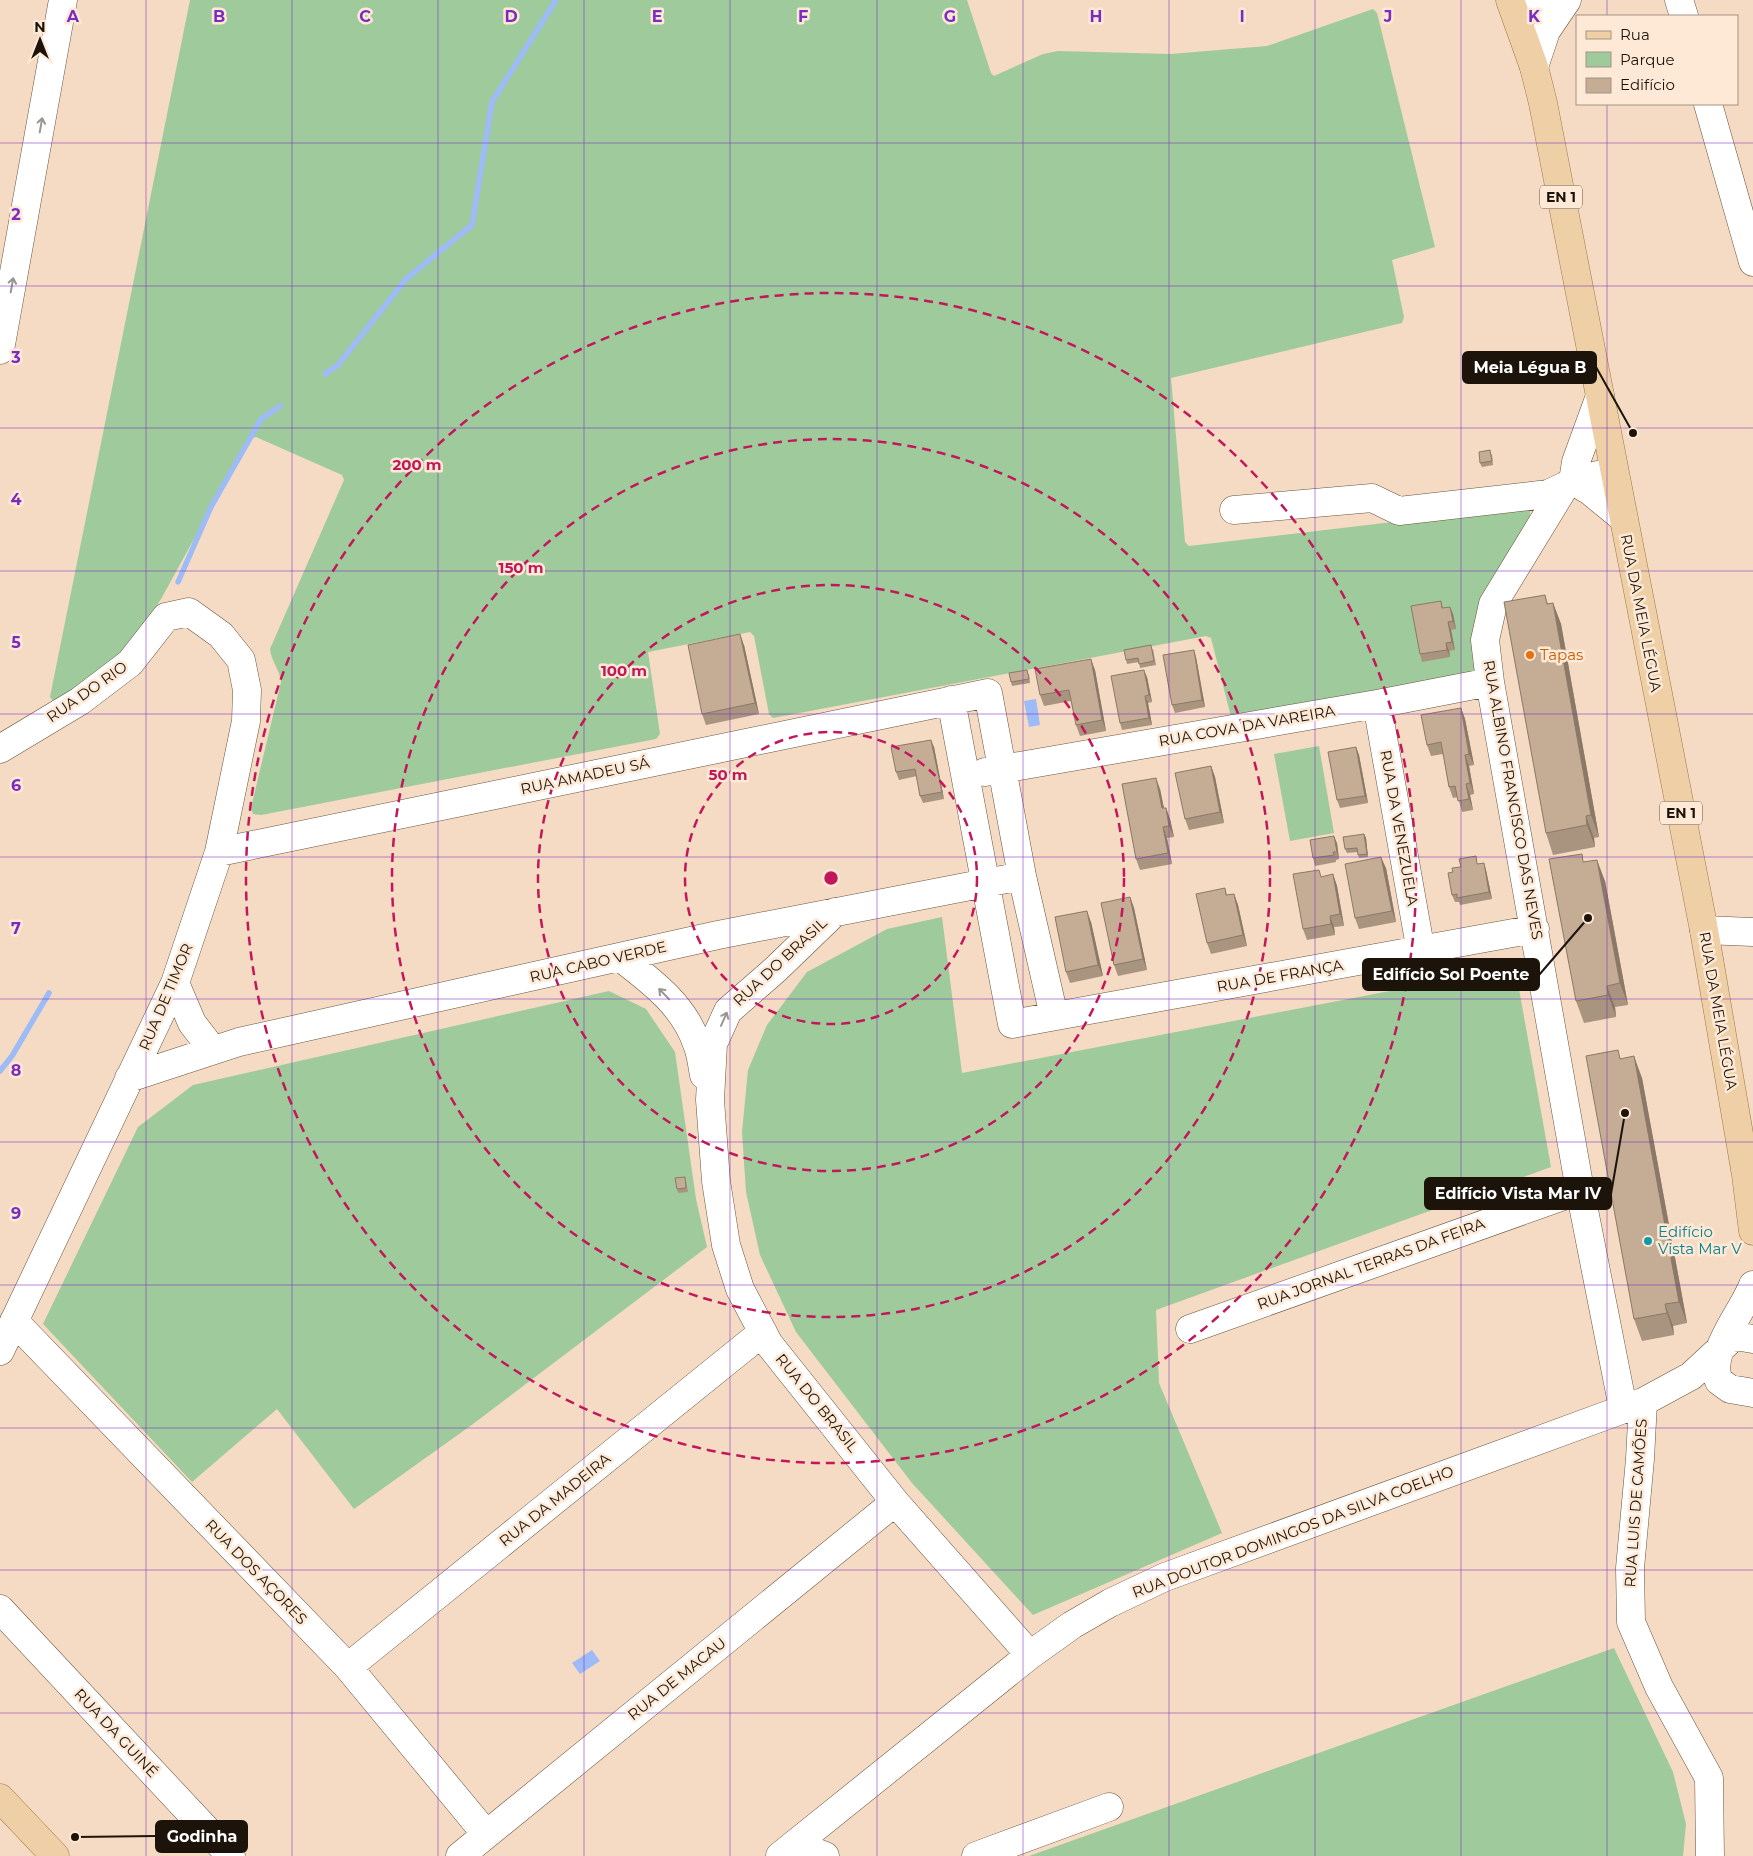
<svg xmlns="http://www.w3.org/2000/svg" width="1753" height="1856" viewBox="0 0 1753 1856" font-family="Montserrat,sans-serif">
<style>
.green{fill:#9eca9c}
.water{fill:#9dbbf6}
.lines{fill:none;stroke-linecap:round;stroke-linejoin:round}
.stream{stroke:#9dbbf6;stroke-width:5.5}
.minor-casing{stroke:#69533e;stroke-width:29}
.major-casing{stroke:#9d7949;stroke-width:29}
.minor{stroke:#fff;stroke-width:28}
.major{stroke:#eecfa6;stroke-width:28}
.wall{fill:#a99480}
.shaded-wall{fill:#8a7868}
.building{fill:#c5ac95;stroke:#8a7868}
.oneway{stroke:#999591}
.grid{fill:none;stroke:#7b2cbf;stroke-width:1;stroke-opacity:0.55}
.ring{fill:none;stroke:#c2185b;stroke-width:2.5;stroke-dasharray:9 6}
.food-dot{fill:#e8710a;stroke:#fee9d6;stroke-width:2}
.culture-dot{fill:#0f9aa8;stroke:#fee9d6;stroke-width:2}
.labels{text-anchor:middle;stroke-width:5;stroke-linejoin:round;paint-order:stroke}
.shield{fill:#fee9d6;stroke:#605448;stroke-width:1}
.shield-label{font-size:14px;font-weight:bold;fill:#1c140b}
.street-label{font-size:15px;fill:#1c140b;stroke:#fee9d6}
.food-label{font-size:15px;fill:#c56008;stroke:#fee9d6;text-anchor:start}
.culture-label{font-size:15px;fill:#0d838f;stroke:#fee9d6;text-anchor:start}
.grid-label{font-size:16px;text-anchor:middle;font-weight:bold;fill:#7b2cbf;stroke:#fee9d6;stroke-width:5;stroke-linejoin:round;paint-order:stroke}
.centre{fill:#c2185b;stroke:#fee9d6;stroke-width:2.5}
.ring-label{font-size:15px;text-anchor:middle;font-weight:bold;fill:#c2185b;stroke:#fee9d6;stroke-width:5;stroke-linejoin:round;paint-order:stroke}
.leader{fill:none;stroke:#1c140b;stroke-width:2}
.callout-dot{fill:#1c140b;stroke:#fee9d6;stroke-width:2}
.callout{fill:#1c140b;stroke:#1c140b;stroke-width:2}
.callout-label{font-size:16px;text-anchor:middle;font-weight:bold;fill:#fff}
</style>
<rect width="100%" height="100%" fill="#f5dbc3"/>
<path class="green" d="M190,0H967L991,73L994,76L1043,54L1058,51L1171,54L1267,46L1373,9L1377,13L1435,247L1392,260L1404,317L1402,323L1171,378L1185,542L1189,546L1520,507L1530,510V517L1481,601L1474,674L1231,717L1211,638L1206,636L773,718L769,714L754,636L750,632L648,652L660,734L656,739L261,815L253,814L251,808L281,682C280,670 271,661 270,649L344,480L342,475L256,437L249,439L161,599L144,625L116,658L96,675L54,702L50,697Z
M1319,746L1334,833L1290,841L1274,754Z
M942,917L962,1073L1515,967L1551,1167L1156,1310L1159,1383L1222,1533L1033,1615L912,1483L796,1332L760,1255L746,1192L742,1132L748,1070L767,1025L807,972L887,929Z
M609,991L646,1009L675,1052L696,1199L707,1247L473,1424L354,1509L277,1409L192,1482L43,1324L138,1127L193,1085Z
M1614,1648L1673,1772L1686,1824L1683,1856H1029Z"/>
<path class="water" d="M1036,699L1040,725L1029,727L1024,701Z
M592,1650L600,1661L580,1674L572,1663Z"/>
<g class="lines">
<path class="stream" d="M325,374L338,365L406,279L472,225L492,102L556,0
M178,582L211,507L261,419L280,406
M0,1071L12,1056L49,993"/>
<defs>
<path id="minor" d="M1519,0L1541,2L1548,0
M1679,0L1684,16
M1534,67L1546,31L1567,0
M1708,104L1753,262
M0,350L63,0
M1614,471L1573,481L1565,486L1493,604L1485,640L1490,682L1580,1190L1623,1408
M1573,481L1576,462L1600,396
M1573,481L1590,491L1623,518
M1234,510L1372,498L1399,511L1548,494L1565,486
M951,700L1012,1024L1535,929
M1377,704L1421,952
M0,749L80,701L130,663L166,617L189,612L221,635L241,660L247,690L246,721L219,852L175,983L0,1351
M985,772L1377,704L1490,682
M219,852L988,693L1022,876L1054,1016
M835,912L776,969L728,1011L713,1044L710,1100L716,1181L726,1245L740,1289L769,1344L895,1502L1030,1655
M1704,930L1753,932
M620,957C651,981 684,1005 697,1044C701,1053 702,1065 704,1075
M175,983L192,1023L212,1049
M129,1078L239,1042L718,935L1022,876
M1753,1285C1743,1312 1706,1353 1719,1381L1730,1389L1753,1393
M14,1321L348,1667L486,1834
M1190,1329L1580,1190
M1643,1402L1640,1459L1630,1568L1631,1622L1659,1687L1709,1778L1710,1856
M0,1609L231,1856
M348,1667L763,1332
M795,1844L825,1856
M460,1856L895,1502
M780,1856L1030,1655L1072,1625L1110,1603L1165,1577L1643,1402L1691,1376L1732,1338L1741,1337L1753,1339
M976,1856L1109,1807"/>
<path id="major" d="M1510,0L1534,67L1543,103L1704,930L1746,1175L1753,1231
M0,1798L55,1856"/>
</defs>
<use href="#minor" class="minor-casing"/>
<use href="#major" class="major-casing"/>
<use href="#minor" class="minor"/>
<use href="#major" class="major"/>
</g>
<path class="wall" d="M1492,454L1493,465L1482,467L1480,463Z
M1545,595L1548,604L1553,603L1561,624L1599,837L1594,838L1595,847L1553,855L1546,833Z
M1441,601L1443,608L1453,614L1456,629L1451,630L1455,650L1449,651L1450,657L1422,662L1420,654Z
M744,645L759,714L706,725L702,714Z
M1153,649L1156,665L1140,668L1139,662L1127,664L1126,660Z
M1196,657L1205,707L1175,713L1172,705Z
M1095,670L1106,731L1080,736L1076,725L1071,701L1044,706L1040,695Z
M1029,674L1030,683L1012,686L1011,682Z
M1147,677L1152,702L1148,703L1152,725L1122,730L1120,723Z
M1461,708L1465,719L1474,765L1469,766L1474,794L1470,795L1473,810L1462,812L1458,797L1453,798L1449,787L1443,754L1431,756L1427,745Z
M934,747L944,799L923,803L920,796L917,776L899,780L896,772Z
M1356,747L1359,755L1368,803L1340,808L1337,800Z
M1211,766L1215,777L1224,823L1189,830L1185,819Z
M1160,789L1164,808H1166L1170,819L1174,837L1167,838L1172,864L1140,870L1136,859Z
M1364,834L1366,838L1368,857L1359,858L1358,852L1347,853L1345,849Z
M1337,843L1339,859L1336,860V862L1315,866L1313,858Z
M1585,862L1605,881L1628,1005L1615,1007L1616,1017L1584,1023L1576,1001Z
M1479,864L1486,870L1492,899L1460,905L1459,902H1455L1452,895L1453,872Z
M1386,868L1396,922L1359,929L1355,918Z
M1333,874L1337,886L1344,926L1334,927L1335,935L1307,940L1303,929L1322,877Z
M1225,888L1227,895L1234,894L1238,905L1247,946L1211,954L1207,943Z
M1130,897L1134,908L1147,970L1118,976L1114,965Z
M1091,922L1103,976L1070,983L1066,972Z
M1621,1058L1642,1078L1687,1323L1673,1326L1674,1335L1642,1341L1634,1319Z
M686,1181L688,1192L678,1193L677,1189Z"/>
<path class="shaded-wall" d="M1553,603L1561,624L1599,837L1591,815Z
M1450,607L1453,614L1456,629L1453,621Z
M1448,622L1451,630L1455,650L1452,642Z
M740,634L744,645L759,714L755,703Z
M1446,643L1449,651L1450,657L1447,650Z
M1194,650L1196,657L1205,707L1202,700Z
M1091,659L1095,670L1106,731L1102,720Z
M1144,670L1147,677L1152,702L1149,695Z
M1145,696L1148,703L1152,725L1149,718Z
M1461,708L1465,719L1474,765L1469,754Z
M931,740L934,747L944,799L942,792Z
M1356,747L1359,755L1368,803L1365,796Z
M1465,755L1469,766L1474,794L1470,783Z
M1211,766L1215,777L1224,823L1220,812Z
M1156,778L1160,789L1166,819L1162,808Z
M1466,784L1470,795L1473,810L1469,799Z
M1166,808L1170,819L1174,837L1169,826Z
M1586,816L1594,838L1595,847L1587,825Z
M1163,827L1167,838L1172,864L1168,853Z
M1364,834L1366,838L1368,857L1367,854Z
M1334,836L1337,843L1339,859L1337,852Z
M1381,857L1386,868L1396,922L1392,911Z
M1597,860L1605,881L1628,1005L1620,983Z
M1484,863L1486,870L1492,899L1489,892Z
M1333,874L1337,886L1344,926L1340,914Z
M1234,894L1238,905L1247,946L1243,935Z
M1130,897L1134,908L1147,970L1143,959Z
M1087,911L1091,922L1103,976L1098,965Z
M1330,916L1334,927L1335,935L1331,924Z
M1607,986L1615,1007L1616,1017L1608,995Z
M1634,1056L1642,1078L1687,1323L1679,1302Z
M1665,1304L1673,1326L1674,1335L1667,1313Z"/>
<path class="building" d="M1490,450L1492,461L1480,463L1479,452Z
M1545,595L1547,604L1553,603L1591,815L1586,816L1587,825L1546,833L1504,602Z
M1441,601L1442,608L1450,607L1453,621L1448,622L1452,642L1446,643L1447,650L1420,654L1411,606Z
M740,634L755,703L702,714L688,645Z
M1151,645L1154,661L1139,664L1138,658L1126,660L1124,650Z
M1194,650L1202,700L1172,705L1163,655Z
M1091,659L1102,720L1076,725L1069,690L1040,695L1035,669Z
M1027,670L1029,679L1011,682L1009,673Z
M1144,670L1149,695L1145,696L1149,718L1120,723L1111,676Z
M1461,708L1469,754L1465,755L1470,783L1466,784L1469,799L1458,801L1455,786L1449,787L1441,742L1427,745L1421,715Z
M931,740L942,792L920,796L915,769L896,772L891,747Z
M1356,747L1365,796L1337,800L1328,752Z
M1211,766L1220,812L1185,819L1175,773Z
M1156,778L1162,808H1166L1169,826L1163,827L1168,853L1136,859L1122,784Z
M1364,834L1367,854L1358,855L1357,848L1345,849L1343,837Z
M1334,836L1337,852H1333L1334,855L1313,858L1310,840Z
M1582,854L1583,862L1597,860L1620,983L1607,986L1608,995L1576,1001L1549,859Z
M1476,856L1477,864L1484,863L1489,892L1457,898V894L1452,895L1448,873L1453,872L1452,868L1461,867L1459,859Z
M1381,857L1392,911L1355,918L1345,864Z
M1319,870L1321,877L1333,874L1340,914L1330,916L1331,924L1303,929L1293,874Z
M1225,888L1226,895L1234,894L1243,935L1207,943L1196,894Z
M1130,897L1143,959L1114,965L1101,903Z
M1087,911L1098,965L1066,972L1055,917Z
M1618,1050L1620,1059L1634,1056L1679,1302L1665,1304L1667,1313L1634,1319L1586,1056Z
M685,1177L686,1188L677,1189L675,1178Z"/>
<defs><path id="oneway-shaft" d="M-6 0H5M1.5-3L5.5 0L1.5 3" fill="none" stroke-width="1.6" stroke-linecap="round" stroke-linejoin="round" transform="scale(1.25)"/></defs>
<g class="oneway">
<use href="#oneway-shaft" transform="translate(41 125) rotate(-80)"/>
<use href="#oneway-shaft" transform="translate(12 285) rotate(-80)"/>
<use href="#oneway-shaft" transform="translate(664 994) rotate(-134)"/>
<use href="#oneway-shaft" transform="translate(724 1019) rotate(-66)"/>
</g>
<path class="grid" d="M146,0V1856M292,0V1856M438,0V1856M584,0V1856M730,0V1856M877,0V1856M1023,0V1856M1169,0V1856M1315,0V1856M1461,0V1856M1607,0V16M1607,104V1856M0,143H1753M0,286H1753M0,428H1753M0,571H1753M0,714H1753M0,857H1753M0,999H1753M0,1142H1753M0,1285H1753M0,1428H1753M0,1570H1753M0,1713H1753"/>
<g class="ring">
<circle cx="831" cy="878" r="146"/>
<circle cx="831" cy="878" r="293"/>
<circle cx="831" cy="878" r="439"/>
<circle cx="831" cy="878" r="585"/>
</g>
<circle class="food-dot" cx="1530" cy="655" r="5"/>
<circle class="culture-dot" cx="1648" cy="1241" r="5"/>
<g class="labels">
<g class="shield">
<rect x="1540" y="185.5" width="42" height="23" rx="4"/>
<rect x="1660" y="801.5" width="42" height="23" rx="4"/>
</g>
<g class="shield-label">
<text x="1561" y="202">EN 1</text>
<text x="1681" y="818">EN 1</text>
</g>
<g class="street-label">
<text transform="translate(1641 613) rotate(79)" y="5">RUA DA MEIA LÉGUA</text>
<text transform="translate(87 692) rotate(-35)" y="5">RUA DO RIO</text>
<text transform="translate(1247 726) rotate(-10)" y="5">RUA COVA DA VAREIRA</text>
<text transform="translate(585 776) rotate(-12)" y="5">RUA AMADEU SÁ</text>
<text transform="translate(1513 800) rotate(80)" y="5">RUA ALBINO FRANCISCO DAS NEVES</text>
<text transform="translate(1399 828) rotate(80)" y="5">RUA DA VENEZUELA</text>
<text transform="translate(598 962) rotate(-13)" y="5">RUA CABO VERDE</text>
<text transform="translate(780 962) rotate(-43)" y="5">RUA DO BRASIL</text>
<text transform="translate(1280 976) rotate(-10)" y="5">RUA DE FRANÇA</text>
<text transform="translate(166 997) rotate(-67)" y="5">RUA DE TIMOR</text>
<text transform="translate(1718 1011) rotate(80)" y="5">RUA DA MEIA LÉGUA</text>
<text transform="translate(1371 1264) rotate(-20)" y="5">RUA JORNAL TERRAS DA FEIRA</text>
<text transform="translate(817 1403) rotate(51)" y="5">RUA DO BRASIL</text>
<text transform="translate(555 1500) rotate(-39)" y="5">RUA DA MADEIRA</text>
<text transform="translate(1636 1503) rotate(-86)" y="5">RUA LUIS DE CAMÕES</text>
<text transform="translate(1293 1532) rotate(-21)" y="5">RUA DOUTOR DOMINGOS DA SILVA COELHO</text>
<text transform="translate(256 1572) rotate(46)" y="5">RUA DOS AÇORES</text>
<text transform="translate(677 1679) rotate(-39)" y="5">RUA DE MACAU</text>
<text transform="translate(116 1733) rotate(47)" y="5">RUA DA GUINÉ</text>
</g>
<g class="food-label">
<text x="1540" y="660">Tapas</text>
</g>
<g class="culture-label">
<text x="1658" y="1237">Edifício<tspan x="1658" dy="17">Vista Mar V</tspan></text>
</g>
</g>
<g class="grid-label">
<text x="73" y="22">A</text>
<text x="219" y="22">B</text>
<text x="365" y="22">C</text>
<text x="511" y="22">D</text>
<text x="657" y="22">E</text>
<text x="803" y="22">F</text>
<text x="950" y="22">G</text>
<text x="1096" y="22">H</text>
<text x="1242" y="22">I</text>
<text x="1388" y="22">J</text>
<text x="1534" y="22">K</text>
<text x="16" y="220">2</text>
<text x="16" y="363">3</text>
<text x="16" y="505">4</text>
<text x="16" y="648">5</text>
<text x="16" y="791">6</text>
<text x="16" y="934">7</text>
<text x="16" y="1076">8</text>
<text x="16" y="1219">9</text>
</g>
<circle cx="831" cy="878" r="8" class="centre"/>
<g class="ring-label">
<text x="417" y="470">200 m</text>
<text x="521" y="573">150 m</text>
<text x="624" y="676">100 m</text>
<text x="728" y="780">50 m</text>
</g>
<path class="leader" d="M1633 433L1596 367M1588 918L1539 975M1625 1113L1611 1194M75 1837L156 1836"/>
<g class="callout-dot">
<circle cx="1633" cy="433" r="5"/>
<circle cx="1588" cy="918" r="5"/>
<circle cx="1625" cy="1113" r="5"/>
<circle cx="75" cy="1837" r="5"/>
</g>
<g class="callout">
<rect x="1463" y="352" width="133" height="31" rx="5"/>
<rect x="1363" y="959" width="176" height="31" rx="5"/>
<rect x="1425" y="1178" width="186" height="31" rx="5"/>
<rect x="156" y="1821" width="91" height="31" rx="5"/>
</g>
<g class="callout-label">
<text x="1530" y="373">Meia Légua B</text>
<text x="1451" y="980">Edifício Sol Poente</text>
<text x="1518" y="1199">Edifício Vista Mar IV</text>
<text x="202" y="1842">Godinha</text>
</g>
<rect x="1576" y="15" width="162" height="90" fill="#fee9d6" stroke="#a49485"/>
<rect x="1586" y="31" width="25" height="8" fill="#eecfa6" stroke="#a49485"/>
<text x="1620" y="40" font-size="15" fill="#1c140b">Rua</text>
<rect x="1586" y="52" width="25" height="15" fill="#9eca9c" stroke="#a49485"/>
<text x="1620" y="65" font-size="15" fill="#1c140b">Parque</text>
<rect x="1586" y="78" width="25" height="15" fill="#c5ac95" stroke="#a49485"/>
<text x="1620" y="90" font-size="15" fill="#1c140b">Edifício</text>
<g transform="translate(40 40)" stroke="#fee9d6" stroke-width="4" paint-order="stroke">
<path d="M0-4L9 19L0 12L-9 19Z" fill="#1c140b"/>
<text y="-8" font-size="14" font-weight="bold" text-anchor="middle" fill="#1c140b">N</text>
</g>
</svg>
